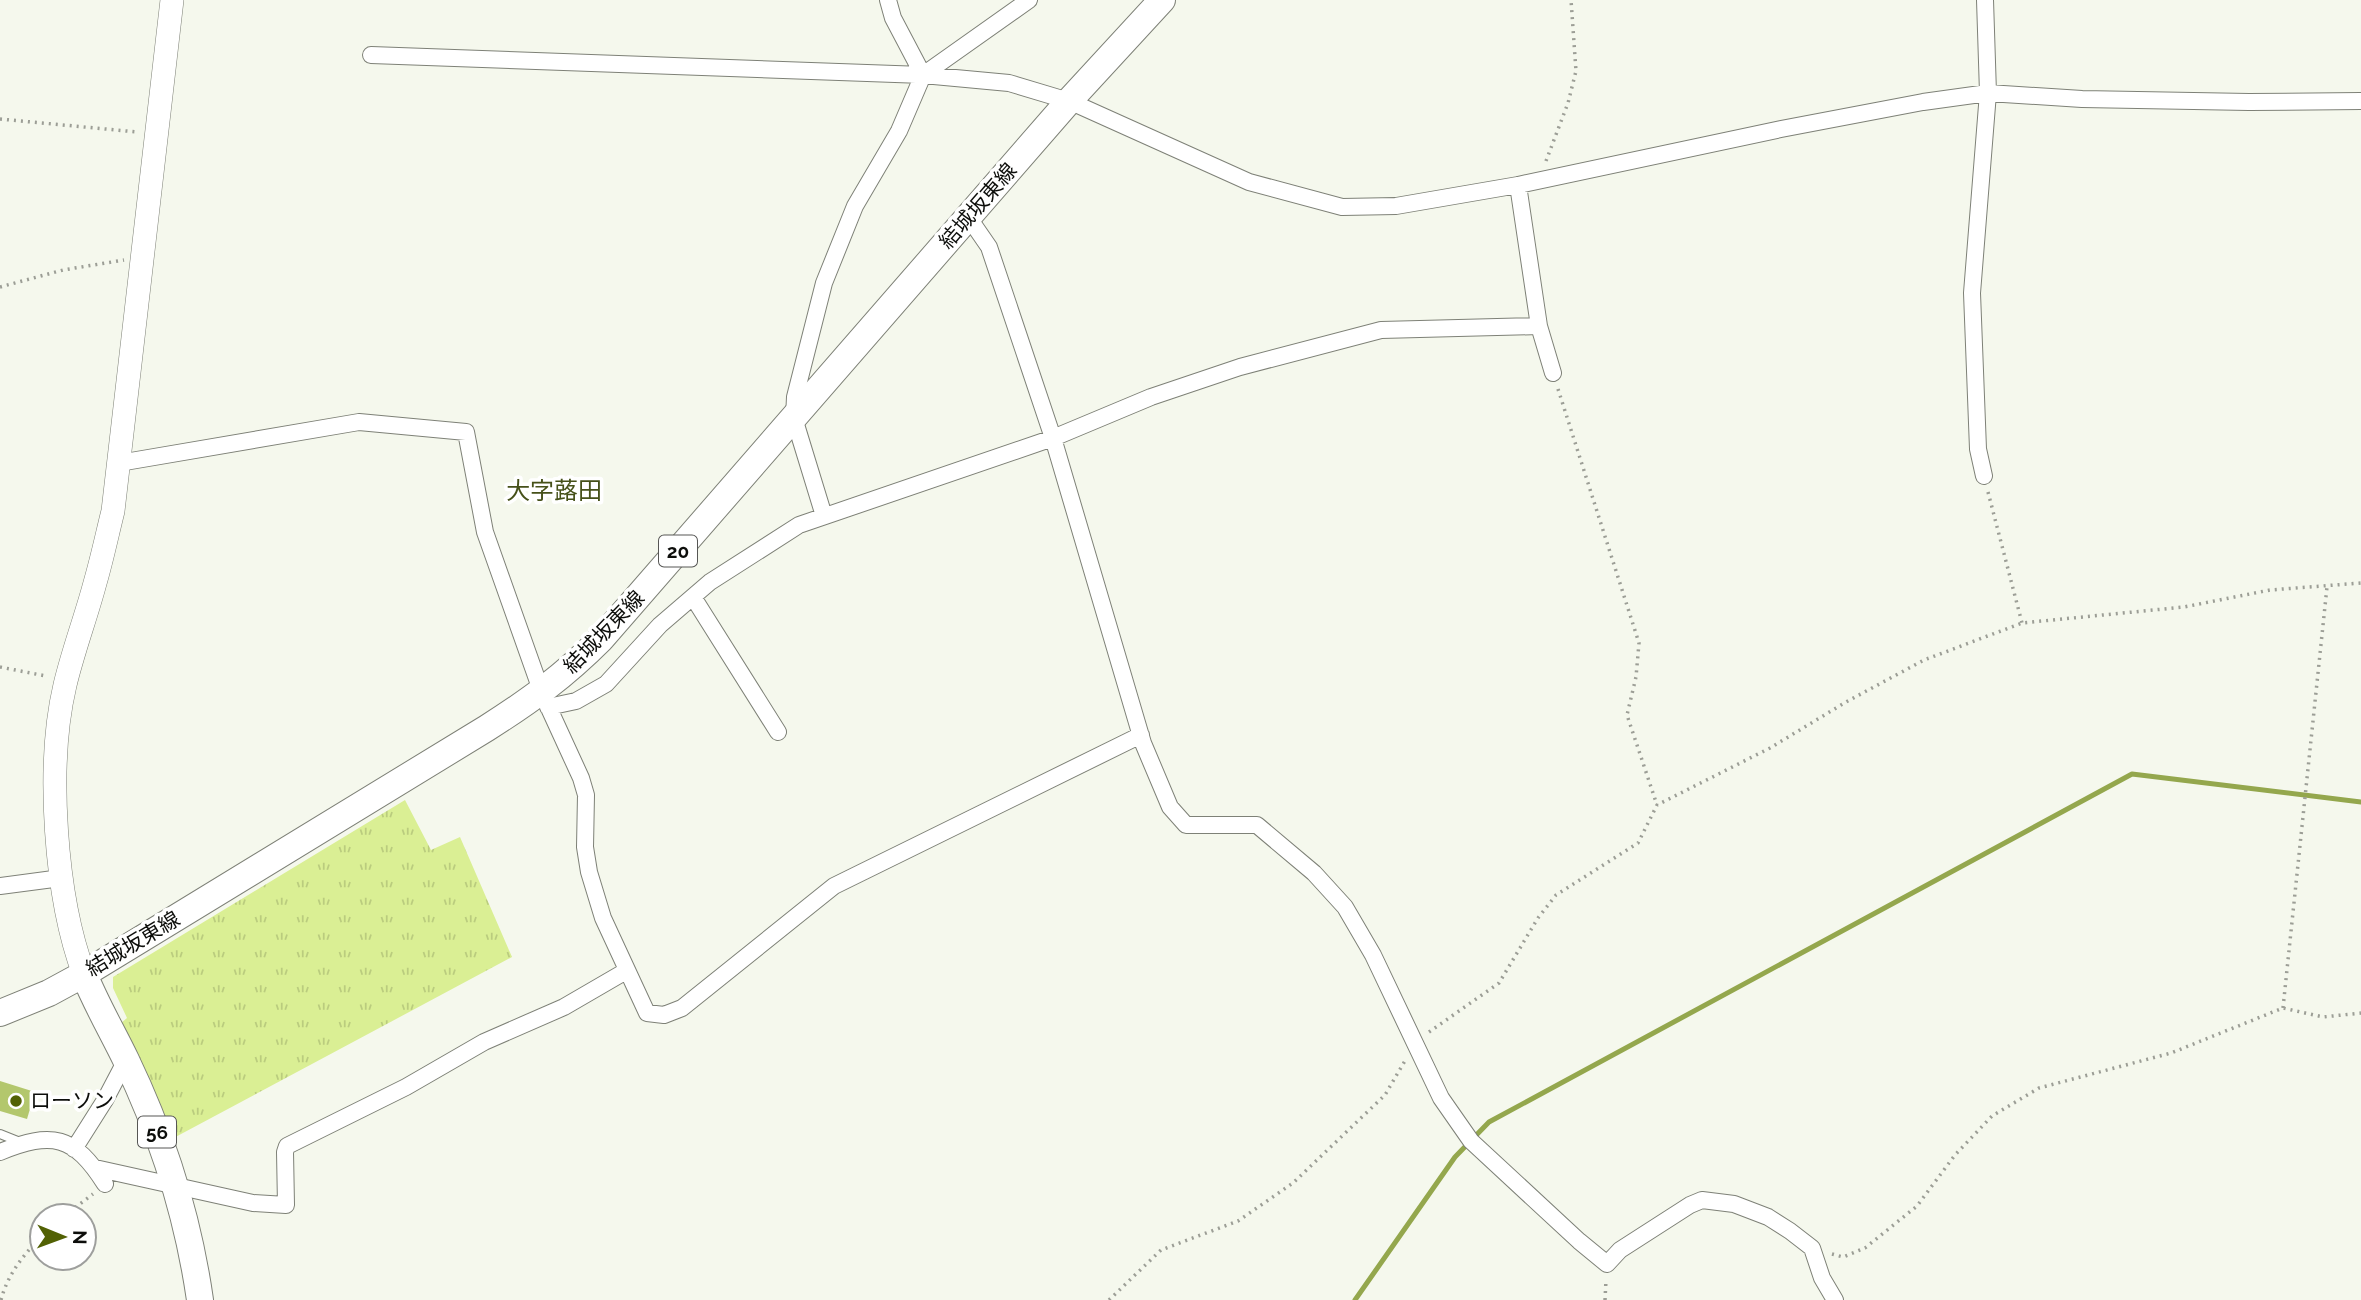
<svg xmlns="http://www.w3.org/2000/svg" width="2361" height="1300" viewBox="0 0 2361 1300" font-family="Raleway,'Noto Sans JP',sans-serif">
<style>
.park{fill:url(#park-tufts)}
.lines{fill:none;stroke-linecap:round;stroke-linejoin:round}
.stream{stroke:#94a74d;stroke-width:5}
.building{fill:#b3c76d}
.lane-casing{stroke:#7e8177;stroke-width:10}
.street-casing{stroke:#7e8177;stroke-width:18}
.secondary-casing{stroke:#7e8177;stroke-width:24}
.primary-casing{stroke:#7e8177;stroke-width:28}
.path{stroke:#9c9e96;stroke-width:3.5;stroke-dasharray:2 5;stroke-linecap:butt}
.lane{stroke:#fff;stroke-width:8}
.street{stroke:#fff;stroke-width:16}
.secondary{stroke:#fff;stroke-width:23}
.primary{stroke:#fff;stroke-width:26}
.poi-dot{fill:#526104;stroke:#fff;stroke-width:2.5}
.labels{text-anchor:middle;stroke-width:7;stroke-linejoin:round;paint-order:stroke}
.shield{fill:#fff;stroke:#565654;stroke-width:2}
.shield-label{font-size:19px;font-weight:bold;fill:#0d0e0b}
.street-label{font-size:21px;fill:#0d0e0b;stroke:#fff}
.poi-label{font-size:21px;fill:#0d0e0b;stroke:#fff;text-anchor:start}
.quarter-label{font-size:24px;fill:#465119;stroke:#fff}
</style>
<defs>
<pattern id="park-tufts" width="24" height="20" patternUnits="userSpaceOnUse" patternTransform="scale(1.75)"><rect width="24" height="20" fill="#daef94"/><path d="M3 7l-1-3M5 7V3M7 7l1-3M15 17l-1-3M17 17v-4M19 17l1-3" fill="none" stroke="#bacc7e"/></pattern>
</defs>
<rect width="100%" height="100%" fill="#f5f8ed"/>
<path class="park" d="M405,800L431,850L460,837L512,957L168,1141L121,1023L127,1018L113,988V977Z"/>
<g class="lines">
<path class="stream" d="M1355,1300L1455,1157L1489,1122L2132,774L2361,802"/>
</g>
<path class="building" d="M0,1081L35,1092L27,1119L0,1111Z"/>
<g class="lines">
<defs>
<path id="lane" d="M0,1134L20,1142"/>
<path id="street" d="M888,0L893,18L923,75
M371,55L923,75L1009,83L1069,101L1249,182L1342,207L1396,206L1518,185L1781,129L1923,102L1988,93L2082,99L2249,102L2361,101
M1518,185L1539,326L1553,373
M969,218L989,247L1053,438L1143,743L1170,807L1186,825H1257L1314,873L1345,907L1373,955L1441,1098L1471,1141L1579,1241L1607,1264L1620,1250L1690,1205L1702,1200L1734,1204L1768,1217L1790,1231L1812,1248L1822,1278L1835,1300
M119,463L359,422L466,432L485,532L542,693L581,778L586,795L585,847L589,872L603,918L647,1013L664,1015L682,1008L834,886L1141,735
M1984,476L1978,449L1972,293L1988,93L1985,0
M824,516L794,418L795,397L824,283L855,206L899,131L923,75L1029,0
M693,597L778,732
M548,707L576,701L606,684L660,625L710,582L799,525L1053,438L1151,397L1240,367L1381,330L1539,326
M0,886L61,878
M74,1149L105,1100L126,1060
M0,1152C52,1131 74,1135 105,1184
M95,1168L253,1203L286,1205L285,1152L287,1146L406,1087L484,1042L564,1007L626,971"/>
<path id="secondary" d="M84,974C55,897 46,765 65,685C73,651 86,617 95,583C102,559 107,535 113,511L172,0"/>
<path id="primary" d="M84,974C96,1004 112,1031 126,1060C163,1137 188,1216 200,1300
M0,1013L49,993L84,974L487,728C531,700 564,676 601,639L1069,101L1162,0"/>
</defs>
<use href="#lane" class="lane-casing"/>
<use href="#street" class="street-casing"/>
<use href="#secondary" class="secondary-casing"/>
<use href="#primary" class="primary-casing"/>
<path class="path" d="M0,119L137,132
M1546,161L1568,103L1576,71L1571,0
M0,287L63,270L124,260
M1558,389L1639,643L1636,677L1627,715L1657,805
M1988,492L2022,623
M0,667L46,676
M2283,1008L2327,587
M1429,1032L1499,983L1538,918L1556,895L1638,843L1657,805L1770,748L1846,702L1924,660L2022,623L2184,607L2270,590L2361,583
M64,1216L93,1194
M1832,1254L1843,1257L1865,1248L1917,1206L1955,1155L1992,1116L2039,1088L2171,1053L2283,1008L2323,1017L2361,1013
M1,1300C8,1273 24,1255 42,1235
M1109,1300L1161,1250L1238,1221L1293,1183L1385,1095L1406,1059
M1605,1300L1606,1280"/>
<use href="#lane" class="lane"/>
<use href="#street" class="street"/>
<use href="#secondary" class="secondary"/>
<use href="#primary" class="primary"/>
</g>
<circle class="poi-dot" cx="16" cy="1101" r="7"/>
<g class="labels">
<g class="shield">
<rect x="659" y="535.5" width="38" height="31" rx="5"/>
<rect x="138" y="1116.5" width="38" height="31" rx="5"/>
</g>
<g class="shield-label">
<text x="678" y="558">20</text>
<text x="157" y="1139">56</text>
</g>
<g class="street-label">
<text transform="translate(978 206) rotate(-49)" y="7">結城坂東線</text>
<text transform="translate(604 632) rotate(-46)" y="7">結城坂東線</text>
<text transform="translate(133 944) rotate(-31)" y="7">結城坂東線</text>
</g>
<g class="poi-label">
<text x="30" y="1108">ローソン</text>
</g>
<g class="quarter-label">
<text x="554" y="499">大字蕗田</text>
</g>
</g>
<g transform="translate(63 1237) rotate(91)"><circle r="33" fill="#ffffff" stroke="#9e9f9d" stroke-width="2"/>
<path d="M0-5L12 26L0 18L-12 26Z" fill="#526104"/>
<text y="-10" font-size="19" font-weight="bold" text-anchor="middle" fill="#0d0e0b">N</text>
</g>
</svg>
